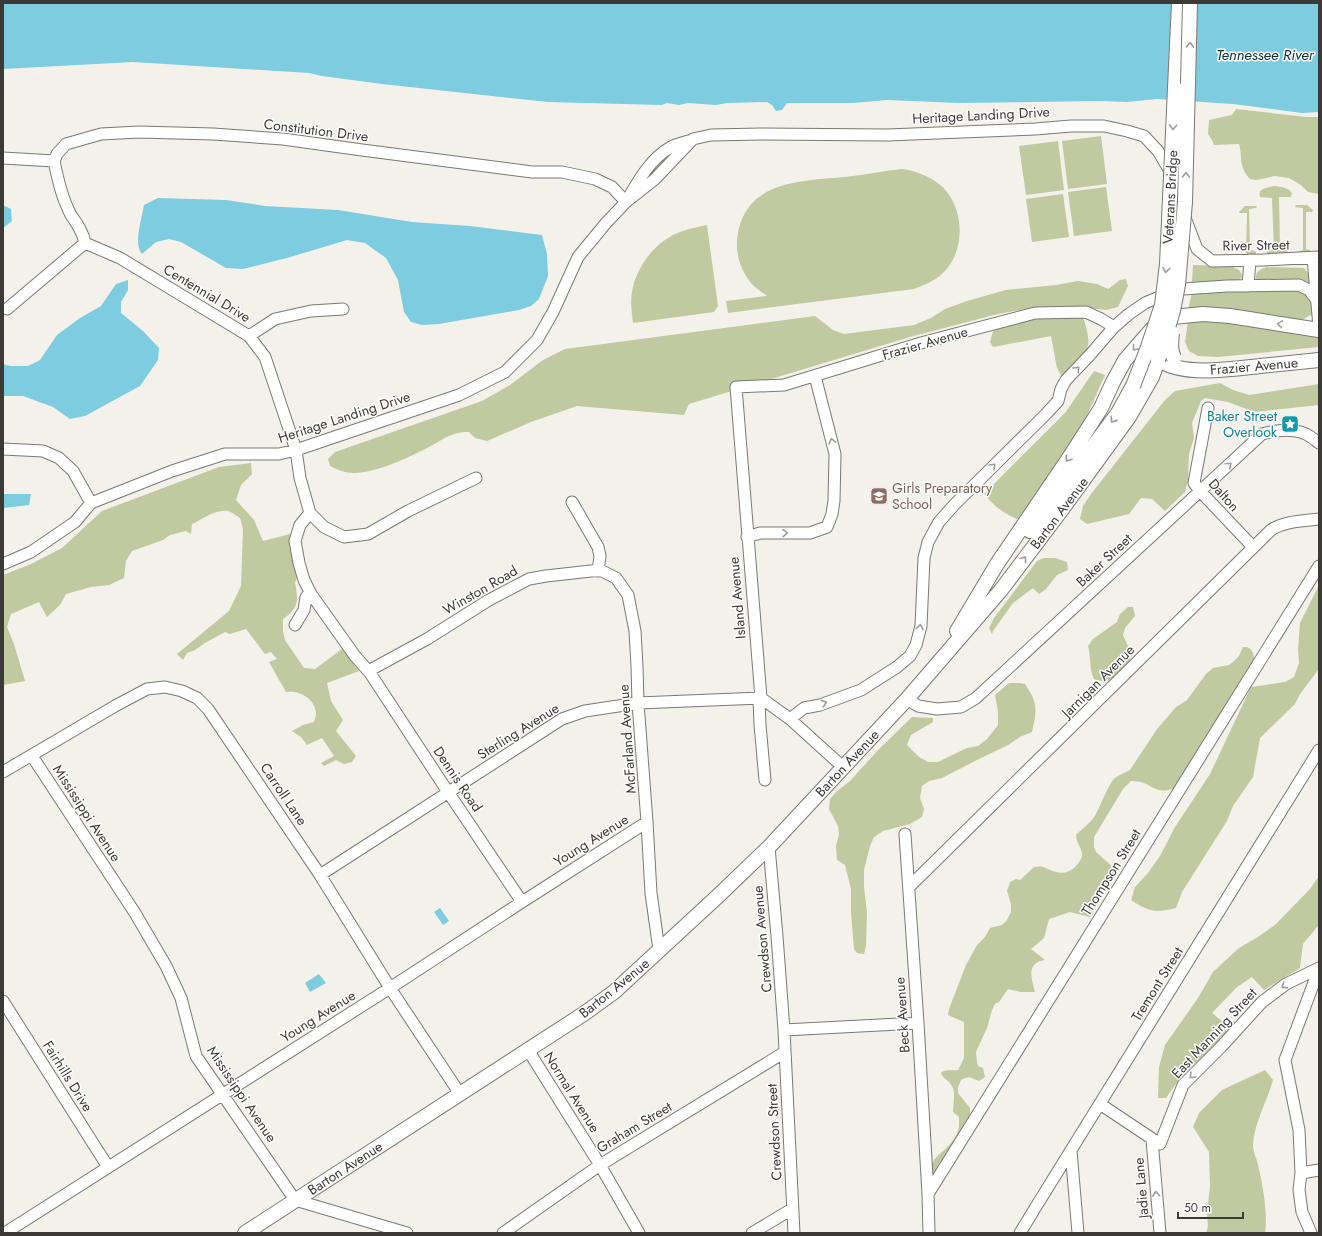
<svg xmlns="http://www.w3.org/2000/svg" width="1322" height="1236" viewBox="0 0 1322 1236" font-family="Jost,sans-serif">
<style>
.green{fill:#c0c9a0}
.water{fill:#7eccdf}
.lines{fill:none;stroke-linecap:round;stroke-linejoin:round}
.minor-casing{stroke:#7a7973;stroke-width:13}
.major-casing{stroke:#7a7973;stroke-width:16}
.minor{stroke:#fff;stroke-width:11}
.major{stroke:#fff;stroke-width:14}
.major-bridge-casing{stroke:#7a7973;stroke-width:16;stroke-linecap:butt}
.major-bridge{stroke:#fff;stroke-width:14}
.oneway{stroke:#9d9c9b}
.labels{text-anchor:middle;stroke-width:3;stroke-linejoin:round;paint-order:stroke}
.street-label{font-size:14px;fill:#3b3a37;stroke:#fff}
.culture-label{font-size:14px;fill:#0d838f;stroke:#fff;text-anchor:end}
.education-label{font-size:14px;fill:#785e54;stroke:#fff;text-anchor:start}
.water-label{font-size:15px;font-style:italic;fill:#0b323a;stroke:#fff}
</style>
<rect width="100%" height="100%" fill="#f3f1ea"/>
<path class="green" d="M1236,109L1306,117H1319V194L1308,192L1301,185L1289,178L1275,176L1256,180L1250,179C1238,165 1243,159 1239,144L1214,145L1212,140L1208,134L1209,120L1232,115Z
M1101,136L1107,184L1068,189L1062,141Z
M1058,141L1064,190L1026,195L1019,146Z
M902,169C918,171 937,179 947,192C965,215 964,253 943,273C935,281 924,285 914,289L728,313L726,301L767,296C762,292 755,288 751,283C741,271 736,255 737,241C742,181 799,181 845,177C864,175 883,171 902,169Z
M1274,186C1281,187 1288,187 1292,193L1291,197H1279L1280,250H1287L1288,254L1268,255L1267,253V251L1274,250L1272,198L1260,197C1257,188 1268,188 1274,186Z
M1106,187L1112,231L1074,236L1068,192Z
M1063,194L1069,237L1032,242L1026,199Z
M1296,205H1307L1313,210L1312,212H1306V249L1310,250V253L1297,254L1296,252L1303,250V208L1295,207Z
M1245,206H1257L1256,208L1249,209L1250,249L1256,252V255H1246L1247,213H1239V212Z
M707,225L718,306L714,312L633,323C632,313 630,303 632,292C636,266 657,239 683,231C690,228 699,227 707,225Z
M1193,265L1234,266V268C1239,269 1241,271 1242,277L1239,280L1236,281L1192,282Z
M1267,267L1304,268L1309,274L1311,283L1298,279L1256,280C1255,272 1260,269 1267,267Z
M1126,279L1128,286L1118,307L1106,310L1073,306L1036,307L998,314L910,337L689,404L684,415L577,406L531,422L487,441L475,438L469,432C451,432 444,439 429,447C410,457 376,473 354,473C345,473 338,470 330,466L328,459L335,452L482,401L510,385L543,360L565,349L815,316L833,330L844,334L914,325L931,318L945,309L967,301L1006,290L1056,285L1078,281L1097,284L1108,289L1120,280Z
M1300,290L1310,295L1313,313L1312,316L1310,315L1304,319L1297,320L1188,310L1192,292Z
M1040,317H1083C1085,322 1090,340 1088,345C1086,356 1071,370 1063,379L1057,368L1051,336L993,347L990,342L993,331L1000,326Z
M1205,319L1319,335V347L1218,357L1198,356L1189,351L1185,342L1188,321Z
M1094,371L1105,375L1084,422L1019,520C1002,512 996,508 984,494L1065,413Z
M1220,383L1233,390L1249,395L1319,384V405L1254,412L1228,402L1205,398L1201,401L1192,423L1194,438L1189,454L1188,480L1185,492L1165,511L1152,499L1141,498L1129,514L1087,524L1080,519L1083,506L1091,494L1165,400L1175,391Z
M251,463L252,474L241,485L236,500L254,520L263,541L290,534L299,575L295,582C298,600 300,607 283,619V631L285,640L304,668L315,669L342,649L359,671L327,683L331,701L343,720L336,731L356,756L352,762L344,764L336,760L324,766L321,763L334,756L322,738L307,745L301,737L292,731L303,725L314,722C315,719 316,716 316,712C314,698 299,690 286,692L269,662L277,659L271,652L265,654L246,629L230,634L225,632L205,643L195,650L187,653L183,660L177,654L229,611L241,586L243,529L240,518C237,516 232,512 228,511C215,509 203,519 192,524L191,534L186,531L170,535L163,540L132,551L126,561L124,578L109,585L91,587L66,594L60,605L47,617L39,602L11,614L7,627L14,644L25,681L3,685V575L31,564L62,548L102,511L219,467Z
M1044,558H1055L1067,562L1068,570L1057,575L1046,589L1039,594L1033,588L1013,603L993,631L992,634L989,628L994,618L1037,561Z
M1319,585V669L1300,694L1295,704L1260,738L1253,777L1233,806L1227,821L1182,892L1176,908C1156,913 1149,912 1131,900L1135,887L1148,873L1160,856L1175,827L1210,774L1251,687L1285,682L1294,677L1299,663L1298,650L1300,623Z
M1128,607H1133L1135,616L1125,628L1123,635L1132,655L1129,662L1113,680L1101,681L1094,679C1089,668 1091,657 1088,646L1093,639L1117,622L1120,614Z
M1243,647C1251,646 1254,652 1254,659L1174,788C1159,795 1153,786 1141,782C1138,781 1134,781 1131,781L1123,789L1094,837V847L1096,852L1115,869L1116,875L1090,917L1070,912L1049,919L1044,938L1031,949L1045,960C1025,963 1032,979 1035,992H1021L1008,989L999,1002L995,1004L992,1010L987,1028L976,1052L977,1062L978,1066L983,1068L985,1077L979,1081L969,1077L965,1078L961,1080L958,1087V1093L970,1108V1117L934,1177C932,1171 931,1166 934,1160C942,1151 958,1140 959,1126C959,1123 959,1120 959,1117L953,1112C953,1104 956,1093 952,1086C949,1080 943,1079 941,1073C945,1069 952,1071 958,1070L964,1058V1022L948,1015L949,1009L966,965L977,945L985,937L990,928L1002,925L1007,920L1011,912V904L1007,891L1010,882L1016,879L1020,880L1034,867C1037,867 1041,866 1043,867C1054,872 1064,877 1075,867C1078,864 1081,860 1082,856C1083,849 1076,843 1076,835C1083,828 1093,821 1097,812C1101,804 1109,784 1114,779C1118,775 1125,773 1130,770L1157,729L1176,707L1187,700L1206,674L1213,668L1229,665L1233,662L1239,656Z
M1009,683H1019L1025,684C1038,703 1037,710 1032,732L1020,737L1008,745L975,761L942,778L929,781L922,786L920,798L924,809L922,817L910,824L883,831L874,837L870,846L864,870V887L867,913L866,945L864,954L857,953L854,949L851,913V889L845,865L837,860L836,846L839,835L838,826L829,809L830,799L836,792L850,781L878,750L912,717L933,718V722L911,735L907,745L919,757L928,762H938L967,748L978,746L987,739L998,725V712L995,695Z
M1319,876V927L1318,926L1303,944L1300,968L1264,990L1252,977L1237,987L1212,1013L1223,1022L1227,1033L1180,1078L1166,1098H1158L1159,1067L1165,1045L1198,998L1213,972L1239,948L1258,937L1275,925L1310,889Z
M1265,1070L1273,1080C1267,1102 1254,1123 1253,1145C1253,1153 1258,1161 1259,1169C1263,1186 1268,1217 1265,1233H1206L1208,1226L1207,1213L1210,1186L1209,1152L1193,1127L1199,1113L1222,1090Z"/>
<path class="water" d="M3,3H1319V112L1302,113L1233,104L1157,99L1127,102L1100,101L959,103L887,100L853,103H787L782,110L776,111L772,105L767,102L727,103L716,105L688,103L679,105L667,103L662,105L548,102L382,84L322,76L309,73L133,62L3,69Z
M158,198L226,200L265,206L338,210L412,222L470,226L542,235L547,254L548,276L539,299L531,306L519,310L439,324L422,325L411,322L404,312L398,280L386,258L365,243L347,240L287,258L243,269L226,268L181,242L169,239L156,242L142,254C133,245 142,218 144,205Z
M3,205L11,209L12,221L3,228Z
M128,280V290L121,302V313L143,331L159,348L158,360L140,386L85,416L70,419L53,407L23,396H3V364L10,366H28L40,360L57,335L80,318L101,306L116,284Z
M3,494H31L29,505L3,508Z
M440,908L449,921L443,925L434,912Z
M319,974L326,983L310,992L305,983Z"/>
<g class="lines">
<defs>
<path id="minor" d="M3,158L54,161
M54,161L57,154L66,144L101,134L139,132L213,134L283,139L362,150L532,172H562L595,179L612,187L626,202C638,181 650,159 671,147C676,144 683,143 688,141
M54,161C58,180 62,198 71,215C77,224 83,232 85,243L120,258L249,336L265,357L296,450L300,478L310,513L324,527L344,537L368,534L408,511L476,478
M1313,258L1319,327
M1248,286L1250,260
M7,309L85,243
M249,336L275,319L311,311L343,309
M1208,408L1194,483L1200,491L1253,547
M3,449L43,451L59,458L73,471L91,503
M572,502L598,547L600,556L598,571
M310,513L300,525L295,541L299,563L304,580L311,594L355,656L370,673L448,792L522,902
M747,537L760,533H810L827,527L832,514L834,501L835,454L815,376
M3,564L31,552L75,522L91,503L172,471L225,454H279L296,450L459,395L505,372L537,340L553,312L578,257L606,223L626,202L655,179L693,139L711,135L761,134L888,135L1035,129L1071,126H1104L1127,131L1144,136L1158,151L1174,178L1184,215L1197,249L1212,261L1263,260L1319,257
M295,625L304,610L306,597L311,594
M370,673L372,669L427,639L489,600L529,579L546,576L600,570L616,578L628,595L635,631L637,666L638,703L647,822L651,893L659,950
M759,698L760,725L765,780
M907,699L918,706L937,709L961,707L976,698L1262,434C1276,430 1291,428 1306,434C1310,436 1315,440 1319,443
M790,719L804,708L820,705L861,690L897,667L910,656L916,645L921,626L924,558L928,542L939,522L954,505L1046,414L1058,401L1061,389L1066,380L1089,356L1114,327L1129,314L1145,303L1164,295L1183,289L1227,286L1299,285L1309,290L1316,299
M32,756L135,913L166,966L181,998L196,1056L295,1200L407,1233
M843,767L790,719L761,698L736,387L784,385L921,343L1035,313L1086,312L1101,319L1114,327
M3,772L115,706L147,689L165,687L182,691L197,698L208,709L320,875L390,988L460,1094
M905,834L918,1023L928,1194L929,1233
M769,847L777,936L784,1030L794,1233
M320,875L562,719L585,711L638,703L761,698
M909,887L1271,530C1284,521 1303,521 1319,519
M3,1001L108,1167
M784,1030L918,1023
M528,1050L600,1165L639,1233
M1100,1104L1160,1144L1183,1085L1221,1047L1262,1002L1286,984L1319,968
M1152,1140L1160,1233
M1071,1151L1078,1233
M1301,1173L1319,1170
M928,1194L1319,566
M5,1233L390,988L522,902L647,822
M503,1233L600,1165L785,1052
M752,1233L792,1209
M1020,1233L1037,1205L1319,750
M1311,1233L1302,1212L1299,1190L1301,1173L1299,1130L1285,1060L1319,969"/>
<path id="major" d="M1175,88L1179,3
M1153,354C1173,379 1232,369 1260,366C1280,364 1299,362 1319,360
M1030,531L1118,413L1133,386
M957,631L997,564L1069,458L1101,408L1113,382L1125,360L1152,329L1173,317L1203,314L1230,316L1319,330
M245,1233L585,1013L614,992L718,896L769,847L907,699L1001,590L1063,508L1129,417L1152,377L1158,360"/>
</defs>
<use href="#minor" class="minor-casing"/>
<use href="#major" class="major-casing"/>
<use href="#minor" class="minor"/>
<use href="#major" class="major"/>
<defs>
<path id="major-bridge" d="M1172,333C1171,342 1170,350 1174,358
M1158,360L1173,311L1178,285L1185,202L1190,3
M1133,386L1148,347L1162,305L1167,264L1175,88"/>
</defs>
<use href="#major-bridge" class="major-bridge-casing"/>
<use href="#major-bridge" class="major-bridge"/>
</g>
<defs><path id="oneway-chevron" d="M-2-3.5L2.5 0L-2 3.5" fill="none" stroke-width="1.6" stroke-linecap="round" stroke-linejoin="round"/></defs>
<g class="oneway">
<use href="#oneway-chevron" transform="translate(1190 45) rotate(-89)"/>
<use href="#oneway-chevron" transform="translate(1173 127) rotate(93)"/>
<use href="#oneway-chevron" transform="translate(1186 175) rotate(-88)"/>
<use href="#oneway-chevron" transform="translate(1166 270) rotate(97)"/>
<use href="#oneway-chevron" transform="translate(1280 324) rotate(-171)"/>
<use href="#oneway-chevron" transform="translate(1135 348) rotate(130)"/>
<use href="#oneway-chevron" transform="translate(1077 369) rotate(-46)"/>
<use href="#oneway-chevron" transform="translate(1113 420) rotate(125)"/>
<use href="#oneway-chevron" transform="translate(832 441) rotate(-104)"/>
<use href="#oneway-chevron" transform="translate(1068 459) rotate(124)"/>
<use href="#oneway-chevron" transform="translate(1229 465) rotate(-43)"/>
<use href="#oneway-chevron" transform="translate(993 466) rotate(-45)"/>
<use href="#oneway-chevron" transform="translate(785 533) rotate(-1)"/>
<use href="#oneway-chevron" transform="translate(1024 559) rotate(-52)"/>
<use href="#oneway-chevron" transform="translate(920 627) rotate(-80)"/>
<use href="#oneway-chevron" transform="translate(824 703) rotate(-19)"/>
<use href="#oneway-chevron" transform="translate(1284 986) rotate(147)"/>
<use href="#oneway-chevron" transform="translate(1192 1076) rotate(135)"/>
<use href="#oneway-chevron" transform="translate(1156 1194) rotate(-94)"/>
</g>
<defs>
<symbol id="sight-square" viewBox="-11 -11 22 22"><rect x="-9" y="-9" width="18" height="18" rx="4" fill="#0f9aa8" stroke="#fff"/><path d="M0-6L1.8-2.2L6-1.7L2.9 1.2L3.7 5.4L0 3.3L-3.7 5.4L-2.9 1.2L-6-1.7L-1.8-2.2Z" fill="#fff"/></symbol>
<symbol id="school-square" viewBox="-11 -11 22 22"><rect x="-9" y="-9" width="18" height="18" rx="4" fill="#8d6e63" stroke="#fff"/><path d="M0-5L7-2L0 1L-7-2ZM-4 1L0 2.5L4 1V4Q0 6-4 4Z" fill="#fff"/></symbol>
</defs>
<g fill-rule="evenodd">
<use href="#sight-square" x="1280" y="414" width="20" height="20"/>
<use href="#school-square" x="869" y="486" width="20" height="20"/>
</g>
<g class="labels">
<g class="street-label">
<text transform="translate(981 115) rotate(-3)" y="5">Heritage Landing Drive</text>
<text transform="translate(316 130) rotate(7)" y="5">Constitution Drive</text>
<text transform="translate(1170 197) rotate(-87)" y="5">Veterans Bridge</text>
<text transform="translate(1256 245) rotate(-1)" y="5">River Street</text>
<text transform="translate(207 293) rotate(31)" y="5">Centennial Drive</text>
<text transform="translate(925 343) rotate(-16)" y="5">Frazier Avenue</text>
<text transform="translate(1254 366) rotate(-5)" y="5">Frazier Avenue</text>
<text transform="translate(344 417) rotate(-18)" y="5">Heritage Landing Drive</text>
<text transform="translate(1224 495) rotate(48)" y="5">Dalton</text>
<text transform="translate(1059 513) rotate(-53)" y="5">Barton Avenue</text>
<text transform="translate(1104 560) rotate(-43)" y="5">Baker Street</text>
<text transform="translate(480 590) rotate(-30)" y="5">Winston Road</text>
<text transform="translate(737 598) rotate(-95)" y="5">Island Avenue</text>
<text transform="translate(1098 681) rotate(-45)" y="5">Jarnigan Avenue</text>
<text transform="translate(518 731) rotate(-32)" y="5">Sterling Avenue</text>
<text transform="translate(627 739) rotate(-94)" y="5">McFarland Avenue</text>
<text transform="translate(847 763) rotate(-47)" y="5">Barton Avenue</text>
<text transform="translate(458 779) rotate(56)" y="5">Dennis Road</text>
<text transform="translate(284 794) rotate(56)" y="5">Carroll Lane</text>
<text transform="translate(87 813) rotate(57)" y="5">Mississippi Avenue</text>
<text transform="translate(591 840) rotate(-32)" y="5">Young Avenue</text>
<text transform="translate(1111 872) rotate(-58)" y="5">Thompson Street</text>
<text transform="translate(762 939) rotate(-95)" y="5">Crewdson Avenue</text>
<text transform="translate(1157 984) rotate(-58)" y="5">Tremont Street</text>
<text transform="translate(614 988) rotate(-39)" y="5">Barton Avenue</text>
<text transform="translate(902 1015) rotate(-94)" y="5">Beck Avenue</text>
<text transform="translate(318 1016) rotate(-32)" y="5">Young Avenue</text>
<text transform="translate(1214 1033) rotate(-47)" y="5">East Manning Street</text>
<text transform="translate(68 1076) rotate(58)" y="5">Fairhills Drive</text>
<text transform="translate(572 1092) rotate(58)" y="5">Normal Avenue</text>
<text transform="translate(242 1094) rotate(56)" y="5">Mississippi Avenue</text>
<text transform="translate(634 1127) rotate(-31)" y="5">Graham Street</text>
<text transform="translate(774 1132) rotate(-93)" y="5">Crewdson Street</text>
<text transform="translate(345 1168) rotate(-33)" y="5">Barton Avenue</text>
<text transform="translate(1141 1188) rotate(-95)" y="5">Jadie Lane</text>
</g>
<g class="culture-label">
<text x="1277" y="421">Baker Street<tspan x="1277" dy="16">Overlook</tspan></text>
</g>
<g class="education-label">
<text x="892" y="493">Girls Preparatory<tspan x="892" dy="16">School</tspan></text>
</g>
<g class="water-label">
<text x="1265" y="60">Tennessee River</text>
</g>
</g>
<rect width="1322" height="1236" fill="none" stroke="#3b3a37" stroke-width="8"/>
<path d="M1178 1212v6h65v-6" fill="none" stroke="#3b3a37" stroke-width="2"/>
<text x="1184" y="1212" font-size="12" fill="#3b3a37" stroke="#ffffff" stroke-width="3" paint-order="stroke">50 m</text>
</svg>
